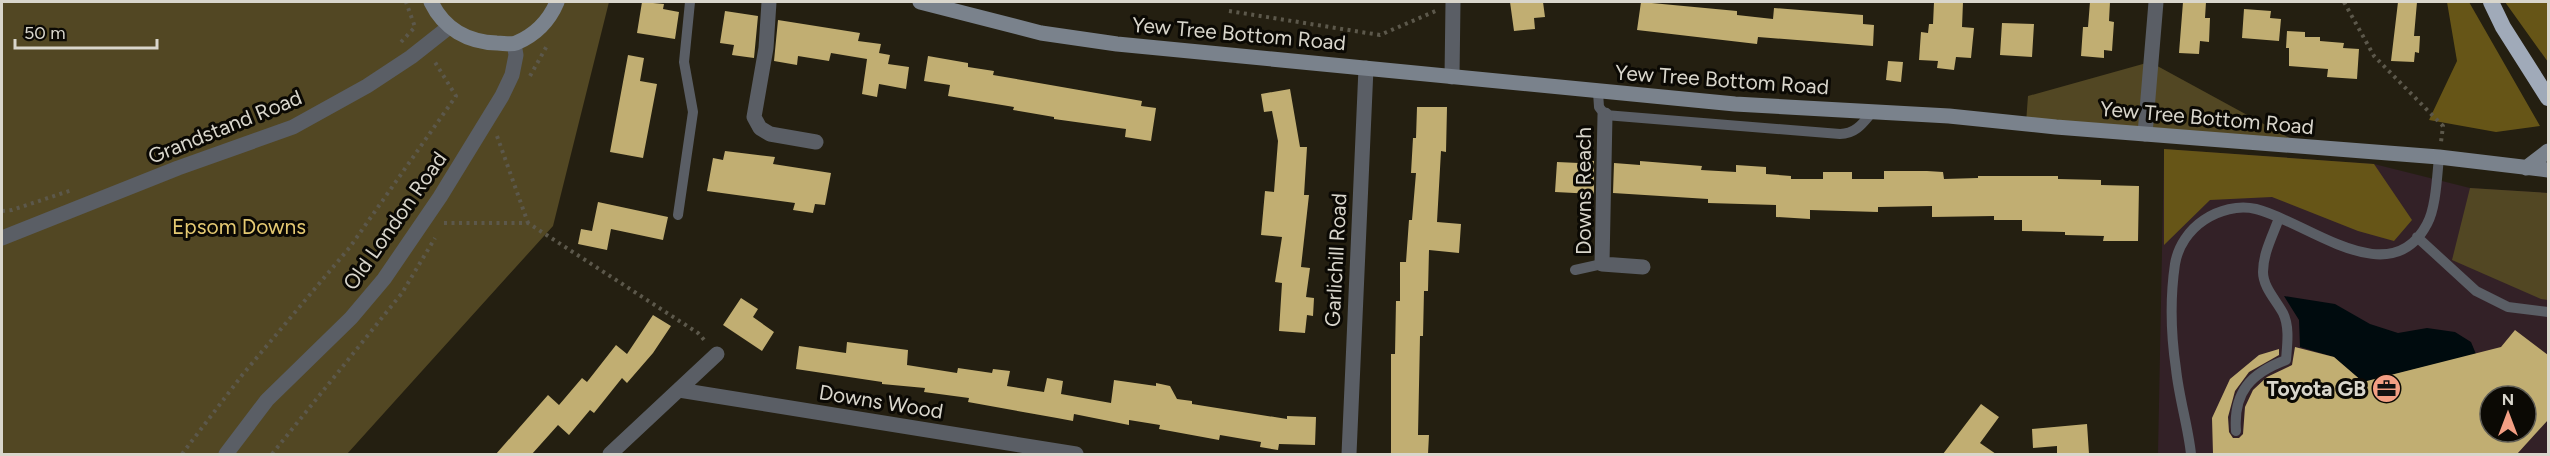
<svg xmlns="http://www.w3.org/2000/svg" width="2550" height="456" viewBox="0 0 2550 456" font-family="Figtree,sans-serif">
<style>
.commercial{fill:#332127;fill-rule:evenodd}
.green{fill:#524723}
.forest{fill:#665517}
.water{fill:#000b0e}
.building{fill:#c1ae72;fill-rule:evenodd}
.lines{fill:none;stroke-linecap:round;stroke-linejoin:round}
.path{stroke:#5c584b;stroke-width:4;stroke-dasharray:3 4.5;stroke-linecap:butt}
.service{stroke:#5a5e65;stroke-width:10}
.minor{stroke:#5a5e65;stroke-width:15}
.tertiary{stroke:#5a5e65;stroke-width:15}
.secondary{stroke:#7a828c;stroke-width:15}
.trunk{stroke:#a0aab9;stroke-width:16}
.labels{text-anchor:middle;stroke-width:6;stroke-linejoin:round;paint-order:stroke}
.street-label{font-size:21px;fill:#d9d6cc;stroke:#0b0904}
.park-label{font-size:21px;fill:#e4c972;stroke:#0b0904}
.poi-label{font-size:21px;font-weight:bold;fill:#d9d6cc;stroke:#0b0904;text-anchor:end}
</style>
<rect width="100%" height="100%" fill="#241f11"/>
<path class="commercial" d="M2164,149L2374,164L2470,188L2548,193V454H2158ZM2490,396H2526V432H2490Z"/>
<path class="green" d="M2,2H609L553,226L347,454H2Z
M2150,62L2306,147L2026,123L2028,96Z
M2470,188L2548,193V300L2541,299L2452,260Z"/>
<path class="forest" d="M2447,2H2469L2540,126L2496,132L2429,120L2457,61Z
M2505,2H2548V62Z
M2164,149L2374,164L2412,220L2394,241L2358,231L2272,197L2210,200L2164,245Z"/>
<path class="water" d="M2284,296L2335,304L2370,324L2398,333L2427,328L2455,332L2471,342L2476,354L2363,382L2334,357L2300,347L2299,320Z"/>
<path class="building" d="M642,2L664,4L663,9L679,12L675,39L637,33Z
M1510,2H1543L1545,17L1534,18L1535,29L1514,31Z
M1641,2L1737,11V15L1773,19L1774,8L1863,15V24L1874,25L1873,46L1758,37L1757,44L1637,30Z
M1934,2H1963L1962,27L1974,28L1971,58L1956,57L1954,70L1937,68L1938,61L1919,60L1921,32L1928,33L1929,24H1933Z
M2090,2H2110L2109,21L2114,22L2112,51L2104,50V58L2081,56L2083,27H2088Z
M2183,2H2206L2205,18H2210L2209,42L2200,41L2199,54L2179,53Z
M2398,2H2417L2414,36H2420L2419,53L2415,52L2414,62L2391,61Z
M2244,9L2271,11L2270,18L2281,19L2279,41L2242,38Z
M725,11L758,16L754,58L732,55L734,45L720,43Z
M778,20L860,33L858,41L881,44L879,53L890,55L888,64L909,67L906,89L879,84L877,97L862,94L867,59L831,53L829,61L798,56L797,65L774,61Z
M2002,23L2034,24L2032,57L2000,55Z
M2287,31L2305,32V37H2320V41L2344,43L2343,48L2359,49L2357,79L2327,77L2328,69L2289,66V48H2286Z
M628,55L644,58L640,81L657,84L643,158L610,152Z
M928,56L968,63V67L994,71L993,75L1142,101L1141,106L1156,108L1151,141L1125,137L1126,129L1054,119V117L1013,110L1014,107L948,96L950,85L924,81Z
M1888,61L1903,62L1901,82L1886,80Z
M1290,89L1300,147H1307L1304,195H1309L1301,267L1310,268L1306,297L1314,298L1313,316L1307,315L1305,333L1279,331L1282,283L1275,282L1282,237L1261,235L1265,191L1274,192L1278,141L1272,111L1264,112L1261,94Z
M1417,107H1447L1446,152L1441,151L1437,222L1461,224L1459,253L1429,250L1428,291H1424L1423,336H1420L1418,435H1429L1428,454H1391V354H1395L1396,301H1400V262H1406L1409,220H1412L1416,173H1411L1413,138H1416Z
M725,151L775,157L773,164L831,173L825,205L815,204L813,213L793,210L795,203L707,191L713,158L723,160Z
M1579,160L1594,161V194L1555,192L1557,162L1579,163Z
M1640,161L1702,166L1701,170L1736,172V165L1766,167V174L1791,176V179H1823V172H1852V179H1884V171H1927L1943,172L1944,179L1978,178V176H2058V179L2101,180V185L2139,186L2138,241H2103L2104,236L2065,235V232L2022,231V220H1994V216L1932,217V206L1878,207V212L1810,210V219L1776,217V205L1708,203V199L1613,193L1614,163L1640,165Z
M598,202L668,217L663,240L611,229L607,250L578,244L581,229L592,231Z
M741,298L758,309L753,317L774,332L762,351L723,325Z
M653,315L671,326L653,353L627,383L622,378L594,413L590,410L569,435L558,425L532,454H496L548,395L559,405L582,378L587,382L616,345L627,354Z
M2515,330L2548,355V420L2517,454H2213L2212,418L2230,379L2259,355L2279,349V355L2249,372L2235,391L2228,417L2229,432L2233,438H2239L2243,434L2245,407L2253,390L2267,377L2292,365L2295,347L2334,357L2363,382L2501,347ZM2490,396H2526V432H2490Z
M847,342L908,350L907,365L957,373L958,368L992,373L993,369L1010,371L1007,386L1044,392L1047,378L1063,381L1061,394L1111,403L1114,380L1156,386V383L1170,386L1177,399L1192,401V404L1287,419V416L1316,417L1315,445L1279,444L1278,450L1260,447L1261,442L1220,435L1219,440L1159,429L1160,425L1129,420V425L1074,414L1073,421L1057,418L968,402L969,398L924,392L925,388L882,384V382L796,369L799,346L846,353Z
M1981,404L1999,417L1980,443L1996,454H1943Z
M2087,424L2089,454H2057V446L2033,448L2032,429Z"/>
<g class="lines">
<path class="path" d="M2344,2L2374,56L2443,126L2441,142
M1229,11L1380,35L1438,10
M401,42L415,27L406,2
M530,76L548,44
M497,136L528,223
M2,211L12,210L72,190
M444,223H528L698,333L706,342
M182,454L243,374L350,247L456,96L433,59
M272,454L402,293L435,238"/>
<path class="service" d="M1598,92L1599,107L1605,115L1840,134C1856,134 1863,123 1873,111
M678,215L693,112L684,62L690,2
M2417,237L2476,291L2508,307L2548,312
M1575,270L1602,264
M2236,431C2233,392 2251,373 2286,360C2287,346 2290,327 2283,313C2276,300 2263,287 2263,272C2263,253 2273,235 2279,218
M2191,454C2188,426 2179,398 2176,369C2171,335 2170,298 2175,264C2178,246 2189,230 2204,220C2219,210 2238,205 2256,209C2306,221 2390,295 2427,224C2436,208 2437,176 2439,157"/>
<path class="minor" d="M769,2L766,48L754,117L760,128L770,134L816,142
M1452,77L1453,2
M1605,115L1602,264L1643,267
M2145,134L2156,2
M679,390L1076,454
M610,454L717,354
M1349,454L1366,68"/>
<path class="tertiary" d="M2,238L178,168L293,127L367,86L411,57L449,27
M226,454L267,400L351,318L384,279L440,197L502,96L512,75L516,55L514,44"/>
<path class="secondary" d="M431,2C444,29 468,42 497,43C503,43 511,45 516,43C535,35 549,21 557,2
M920,2L1041,33L1117,44L1735,104L1949,116L2056,127L2439,157L2548,170
M2526,168L2548,151"/>
<path class="trunk" d="M2491,2L2503,27L2548,98"/>
</g>
<defs>
<symbol id="office-disc" viewBox="-11 -11 22 22"><circle r="9.5" fill="#f39f84" stroke="#0b0904"/><path d="M-6-3h4V-5.5h4V-3h4V5H-6ZM-1-4.5V-3h2v-1.5ZM-6 0V1H6V0Z" fill="#111"/></symbol>
</defs>
<g fill-rule="evenodd">
<use href="#office-disc" x="2370" y="372" width="33" height="33"/>
</g>
<g class="labels">
<g class="street-label">
<text transform="translate(1239 34) rotate(5)" y="7">Yew Tree Bottom Road</text>
<text transform="translate(1722 80) rotate(4)" y="7">Yew Tree Bottom Road</text>
<text transform="translate(2207 118) rotate(5)" y="7">Yew Tree Bottom Road</text>
<text transform="translate(225 127) rotate(-22)" y="7">Grandstand Road</text>
<text transform="translate(1584 191) rotate(-90)" y="7">Downs Reach</text>
<text transform="translate(395 221) rotate(-55)" y="7">Old London Road</text>
<text transform="translate(1336 260) rotate(-87)" y="7">Garlichill Road</text>
<text transform="translate(881 402) rotate(9)" y="7">Downs Wood</text>
</g>
<g class="park-label">
<text x="239" y="234">Epsom Downs</text>
</g>
<g class="poi-label">
<text x="2366" y="396">Toyota GB</text>
</g>
</g>
<rect width="2550" height="456" fill="none" stroke="#d9d6cc" stroke-width="6"/>
<g transform="translate(2508 414)"><circle r="28" fill="#0b0904" stroke="#5d5b54" stroke-width="1.5"/>
<path d="M0-4.5L10 22L0 15L-10 22Z" fill="#f39f84"/>
<text y="-9" font-size="16" font-weight="bold" text-anchor="middle" fill="#d9d6cc">N</text>
</g>
<path d="M15 39v9h142v-9" fill="none" stroke="#d9d6cc" stroke-width="3"/>
<text x="24" y="39" font-size="18" fill="#d9d6cc" stroke="#0b0904" stroke-width="4.5" paint-order="stroke">50 m</text>
</svg>
